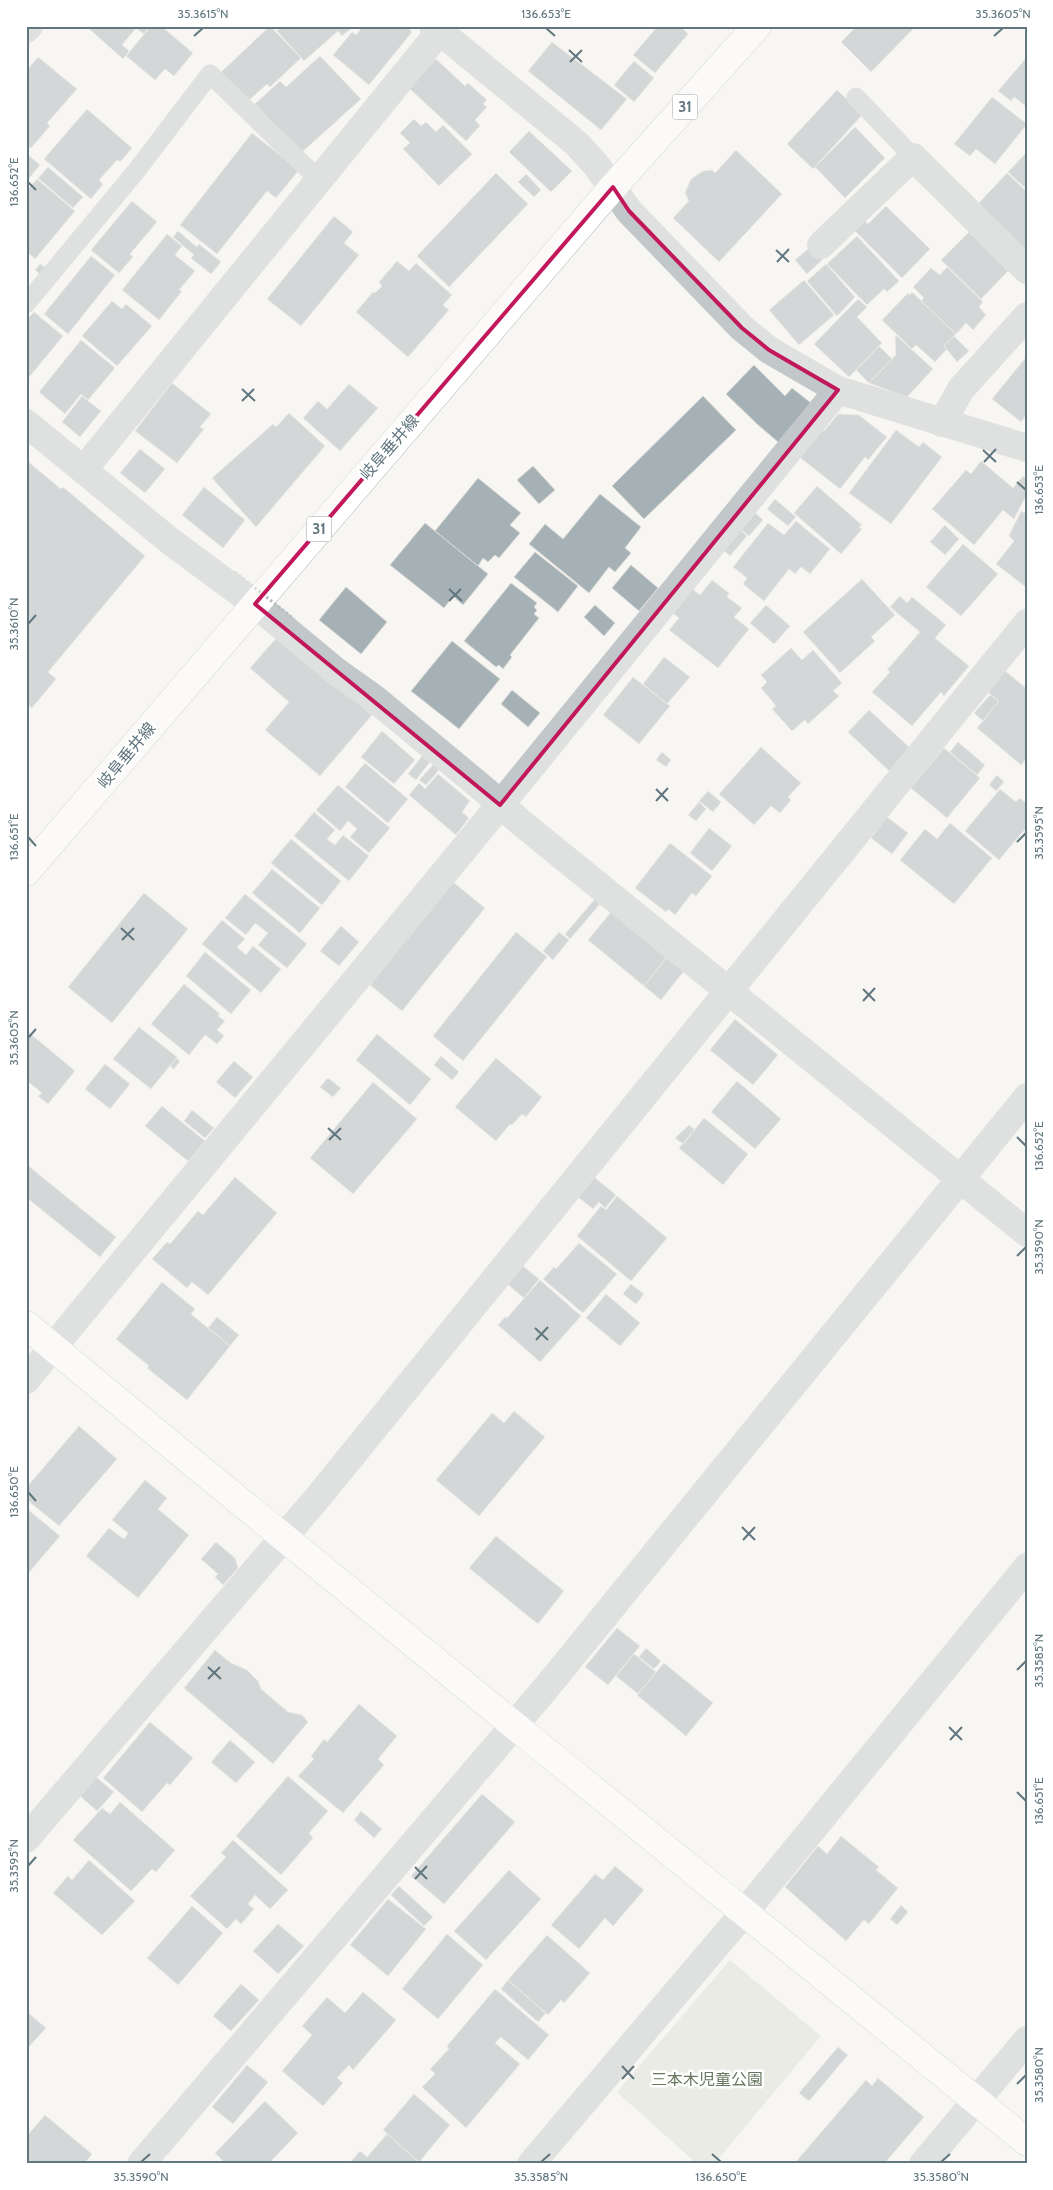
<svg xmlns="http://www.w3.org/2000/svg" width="1053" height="2190" viewBox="0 0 1053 2190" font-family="Cabin,'Noto Sans JP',sans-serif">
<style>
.green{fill:#d9ded4}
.building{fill:#a6b1b5;stroke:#d8d8d6}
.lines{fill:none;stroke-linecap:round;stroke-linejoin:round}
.secondary-casing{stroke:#b4bbbe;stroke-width:29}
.primary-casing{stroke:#b3b9bc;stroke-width:29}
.lane{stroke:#c2c7c9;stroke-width:19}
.street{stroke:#c2c7c9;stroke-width:28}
.secondary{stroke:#fff;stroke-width:28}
.primary{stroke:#fff;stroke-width:28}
.path-bridge{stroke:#bcbfc1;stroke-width:3;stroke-dasharray:2.5 2.5;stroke-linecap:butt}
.marked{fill:none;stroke:#c2185b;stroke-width:4;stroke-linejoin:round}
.ticks{fill:none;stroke:#61767f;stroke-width:2}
.labels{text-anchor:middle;stroke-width:5;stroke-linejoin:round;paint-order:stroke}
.shield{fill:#fff;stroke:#909fa5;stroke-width:1}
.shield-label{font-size:15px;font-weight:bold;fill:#61767f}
.street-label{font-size:16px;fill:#61767f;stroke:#fff}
.park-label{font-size:16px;fill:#677760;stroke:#fff}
.neatline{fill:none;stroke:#61767f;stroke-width:2}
.ticks-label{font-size:12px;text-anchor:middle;fill:#61767f}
</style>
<rect width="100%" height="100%" fill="#f7f6f3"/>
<path class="green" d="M730,1960L821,2036L714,2164H697L617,2092Z"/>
<path class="building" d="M86,26H150L144,34L136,28L122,45L129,51L123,59Z
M151,26H161L193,53L174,76L165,69L155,80L126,56Z
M270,26L301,58L270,87L267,84L247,102L219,74Z
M281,26H354L342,36L338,31L304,61L277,31Z
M363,26H406L412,32L369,85L333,55L352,32L356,35Z
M658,26H680L688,34L655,73L633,55Z
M857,26H916L871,72L841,42Z
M552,42L627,99L601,130L528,71Z
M320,56L361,99L301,153L255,104L280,81L286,87Z
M38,57L77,89L47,123L50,126L31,148L26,144V71Z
M1027,57V107L1014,97L1011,101L998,91Z
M436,59L465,86L468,83L487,100L483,104L487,107L475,120L480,126L466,141L409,88Z
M634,61L654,78L634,102L614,85Z
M837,90L863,114L813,169L787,144Z
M992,97L1027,124L995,164L976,149L970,156L954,144Z
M87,109L132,148L120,162L117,160L99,180L103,184L91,199L44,159Z
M414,119L421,126L426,122L436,132L443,125L472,154L439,186L403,149L410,143L400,133Z
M855,127L885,158L845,198L815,167Z
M529,131L572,171L551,192L509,152Z
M252,133L299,170L276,198L267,191L217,254L180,225Z
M736,150L782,194L719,262L673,218L689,201L685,193L691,179L703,171L712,170L715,173Z
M1027,152V190L1008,172Z
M26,153L40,165L26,182Z
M48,167L83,197L73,208L38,178Z
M496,173L528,204L449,287L417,256Z
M1007,173L1027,192L1026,251L977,205Z
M526,174L541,190L534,197L518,182Z
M37,179L75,211L35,259L26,251V191Z
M132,201L157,222L130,254L133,257L119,273L91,250Z
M886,206L930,249L902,278L854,230L864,220L868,224Z
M334,216L353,232L344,243L359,255L301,326L267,299Z
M178,231L197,247L199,244L221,262L211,274L191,258L194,255L173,237Z
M969,232L1008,271L981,299L941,260Z
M167,234L182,246L175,255L195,271L179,290L182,291L159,320L122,290Z
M857,236L899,281L887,292L884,289L867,305L827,264Z
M815,243L823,259L807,274L795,260Z
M91,256L115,275L68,334L44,314Z
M397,261L409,271L416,263L452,295L443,305L449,310L408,357L356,312L373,292L375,293L382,286L379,282Z
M40,264L47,268L41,275L35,270Z
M826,264L855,297L837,316L807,281Z
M947,267L983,302L979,307L986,315L973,330L966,323L956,334L921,301L924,298L913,287L931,268L940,275Z
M804,280L834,315L799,345L769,310Z
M912,292L956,334L944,346L947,349L935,362L916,345L912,349L882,320L908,293L910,295Z
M858,299L867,307L857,317L882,343L849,377L814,344Z
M112,301L122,309L126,304L152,326L117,366L82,336Z
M34,312L63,336L26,381V320Z
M897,336L933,369L907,397L869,383L896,355L895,337Z
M954,336L969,351L957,362L944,346Z
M81,340L115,368L88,400L81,394L65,414L39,392Z
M879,346L892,359L869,383L856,370Z
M1027,356V414L1021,422L992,399Z
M754,365L785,396L792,388L811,403L778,442L757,424L726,394Z
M172,383L211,414L200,427L204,429L177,463L135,431Z
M349,384L378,408L340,451L303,418L318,401L327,409Z
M82,396L101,411L80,437L62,422Z
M703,396L736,430L644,519L612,486Z
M289,413L325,446L256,527L212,478L273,424L276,427Z
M838,414L859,415L887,437L868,460L865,457L840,489L798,456L820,428L824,431Z
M896,430L919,447L923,442L942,457L891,524L849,493Z
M140,449L165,469L145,493L120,473Z
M26,460L61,489L63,487L145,556L48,672L56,679L32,708L26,703Z
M981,461L1013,488L1023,476L1027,479V494L1014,519L1003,510L974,545L932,509L966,470L971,474Z
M533,466L555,490L539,504L517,480Z
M478,478L521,513L510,525L520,533L499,558L495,555L488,562L483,558L478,566L435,531Z
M817,486L862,525L859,527L862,529L841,554L794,513Z
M204,487L245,520L223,548L182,515Z
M600,494L641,527L625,548L631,553L615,572L609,567L589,593L529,544L545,524L563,539Z
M775,499L796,517L788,526L767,509Z
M752,510L763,520L749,536L738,527Z
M1021,511L1027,514V588L996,564L1014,541L1009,536Z
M796,521L830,549L810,574L801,567L795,574L789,569L764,601L743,584L747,578L733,567L768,523L784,535Z
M425,523L488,574L463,605L453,596L444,608L390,565Z
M945,525L959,539L945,555L930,542Z
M738,528L747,536L730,556L721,548Z
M963,544L998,574L961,616L926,587Z
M535,552L578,586L558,612L514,577Z
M631,565L658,588L639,611L612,588Z
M862,579L895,615L871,637L875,641L840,673L803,632Z
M712,580L729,593L727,597L742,608L734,617L749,629L718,668L669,630L679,618L671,612L690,587L700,595Z
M511,583L537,603L534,607L537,610L534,614L539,618L510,655L512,657L503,669L499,665L496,667L464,641Z
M346,587L387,622L361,654L319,620Z
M900,596L907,603L912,597L946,625L935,638L969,666L944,696L941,692L912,726L872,692L890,672L887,670L920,632L890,607Z
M595,605L615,623L604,636L584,617Z
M766,605L790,626L774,644L750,623Z
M278,636L372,715L320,776L265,730L289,702L250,668Z
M452,641L500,679L459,729L411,691Z
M791,648L802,660L813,650L842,683L833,691L839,696L808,724L805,720L792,731L772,709L776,706L761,688L767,682L761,675Z
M664,657L690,677L667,704L643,684Z
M1004,670L1027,689V758L1021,765L977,728L999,701L986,691Z
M633,677L670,706L639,744L603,715Z
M512,690L540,713L528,727L501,704Z
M990,695L999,701L983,721L974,713Z
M869,710L910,748L889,771L848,732Z
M382,731L415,760L394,784L361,757Z
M958,742L985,765L977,775L950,752Z
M761,747L801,783L788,797L791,800L780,813L771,806L754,825L719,794Z
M944,748L980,778L947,818L911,788Z
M662,752L671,760L666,767L656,760Z
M422,756L430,762L416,780L408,774Z
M365,763L408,799L388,823L345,787Z
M433,765L439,770L426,785L419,780Z
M438,774L470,801L462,812L469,818L456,835L409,795L419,783L425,789Z
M997,775L1004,782L996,791L989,785Z
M338,785L390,828L369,853L350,837L357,829L348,821L340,831L316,810Z
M1000,789L1016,802L1019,798L1027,803V827L999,860L965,831Z
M708,791L721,802L713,812L699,801Z
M699,802L706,809L696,821L688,815Z
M314,812L335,830L327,839L335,845L343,835L369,856L349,881L294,836Z
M887,817L908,833L892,854L871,838Z
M950,823L992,858L954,904L900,860L925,829L937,839Z
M709,828L732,846L712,871L690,853Z
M291,839L341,881L322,905L271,863Z
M670,843L712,876L696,896L692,893L675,915L668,909L666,912L635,888Z
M272,869L320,908L300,933L252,893Z
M453,882L485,908L402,1011L370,985Z
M144,893L188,929L112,1023L68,987Z
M245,894L307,944L287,968L258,945L268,933L255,923L246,935L225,918Z
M595,899L600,904L570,939L565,934Z
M611,912L667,957L644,986L588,940Z
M222,920L245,939L237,947L246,955L253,946L281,969L261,993L202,944Z
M341,926L359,942L339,966L320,951Z
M516,932L547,957L463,1061L433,1036Z
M559,932L569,940L553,960L543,951Z
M205,952L251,990L231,1014L186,976Z
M667,957L684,971L661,1000L644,986Z
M184,984L220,1014L218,1016L225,1021L217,1030L224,1036L217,1044L205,1035L189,1055L151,1024Z
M735,1019L778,1055L753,1085L710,1050Z
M139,1027L177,1057L151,1089L113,1059Z
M26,1030L75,1071L48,1104L38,1096L42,1093L26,1080Z
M377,1034L431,1079L410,1105L356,1060Z
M441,1056L459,1072L452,1080L434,1065Z
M176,1058L180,1061L174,1069L170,1066Z
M496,1058L542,1097L526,1117L522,1114L512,1125L510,1124L496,1141L455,1107Z
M234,1061L253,1077L235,1098L216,1082Z
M105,1064L130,1084L110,1109L85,1089Z
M328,1078L341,1088L333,1097L320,1087Z
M737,1081L781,1119L755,1149L711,1112Z
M373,1082L417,1119L353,1194L310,1158Z
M162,1106L205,1141L188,1161L145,1126Z
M192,1110L214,1128L205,1138L184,1121Z
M704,1118L748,1154L723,1185L679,1148Z
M689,1125L695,1130L683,1144L675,1138Z
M26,1164L116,1237L100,1257L26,1197Z
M235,1177L277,1213L208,1295L192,1282L187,1288L152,1259L167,1242L170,1244L198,1211L203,1215Z
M594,1177L616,1195L605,1208L599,1202L593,1209L578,1197Z
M617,1196L667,1238L631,1281L577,1236L601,1206L606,1210Z
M579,1243L617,1274L583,1313L543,1279L554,1267L556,1269Z
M523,1266L539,1279L524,1298L507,1284Z
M540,1280L581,1316L540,1362L498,1325L505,1317L507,1318Z
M162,1282L195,1309L191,1314L230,1346L187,1400L147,1368L149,1366L116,1339Z
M631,1284L644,1294L636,1304L623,1294Z
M606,1294L640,1323L620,1346L586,1318Z
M217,1317L239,1335L230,1346L208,1328Z
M514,1411L545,1437L479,1516L436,1480L492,1413L504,1423Z
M79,1426L117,1459L59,1526L26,1499V1488Z
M145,1480L167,1498L158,1509L189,1535L138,1598L86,1556L109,1528L124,1539L128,1533L112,1520Z
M26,1508L60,1536L26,1576Z
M496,1536L564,1591L538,1624L469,1568Z
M216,1542L235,1558L238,1568L223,1585L215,1577L218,1574L201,1559Z
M617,1628L640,1646L608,1685L585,1667Z
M646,1648L661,1661L654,1669L639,1657Z
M215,1650L231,1663L247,1670L258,1681L261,1689L288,1712L302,1715L308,1722L273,1764L184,1688Z
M634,1654L656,1672L638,1694L616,1676Z
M664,1663L713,1703L686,1736L637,1695Z
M359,1704L397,1736L378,1759L384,1765L343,1813L298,1776L314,1759L311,1756L324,1739L327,1742Z
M150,1722L193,1758L170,1785L167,1783L142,1812L103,1778Z
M230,1740L255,1762L236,1783L211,1762Z
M288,1776L328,1811L309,1833L313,1838L281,1875L236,1836Z
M96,1777L114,1792L97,1811L80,1796Z
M482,1794L515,1822L444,1904L411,1876Z
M120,1802L175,1850L156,1872L152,1869L131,1891L73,1840L102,1808L110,1814Z
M361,1811L382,1829L374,1838L354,1820Z
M841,1836L879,1867L876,1870L898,1888L869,1924L864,1920L846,1941L785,1887L818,1846L827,1854Z
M233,1840L288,1890L270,1909L255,1895L248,1904L254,1909L241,1924L236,1919L227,1929L190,1896L226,1857L221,1853Z
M89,1860L135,1901L102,1935L53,1893L68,1876L72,1880Z
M615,1866L644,1890L613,1926L605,1918L579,1949L551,1925L595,1874L603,1880Z
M509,1870L541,1899L486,1960L454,1931Z
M399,1886L433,1917L424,1926L391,1895Z
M388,1899L426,1929L388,1976L350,1945Z
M901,1905L908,1912L897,1925L890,1919Z
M192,1906L223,1933L178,1985L147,1958Z
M278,1924L304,1946L278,1974L253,1951Z
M447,1934L483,1965L438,2019L402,1989Z
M547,1935L590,1973L564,2003L561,2000L548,2015L508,1980Z
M508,1980L546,2013L538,2022L501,1989Z
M241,1984L259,2000L231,2031L213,2016Z
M495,1989L549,2035L528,2060L501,2037L495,2043L520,2064L466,2128L422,2087L435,2074L430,2069L449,2049L447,2046Z
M363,1992L396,2020L353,2070L349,2065L337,2078L343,2083L323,2106L282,2071L312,2035L302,2026L327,1997L345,2013Z
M26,2011L46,2028L26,2050Z
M838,2047L848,2055L809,2101L799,2093Z
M247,2065L268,2082L233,2124L212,2107Z
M878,2078L924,2117L884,2164H794L866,2080L872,2086Z
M414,2094L450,2125L419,2162L383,2130Z
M265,2101L298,2133L268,2164H226L215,2153Z
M45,2115L92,2154L84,2164H26V2137Z
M387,2134L417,2160L413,2164H349L360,2151L367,2157Z"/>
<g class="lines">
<defs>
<path id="secondary" d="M26,1325C357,1600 693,1870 1027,2142"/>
<path id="primary" d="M26,872L613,187L757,26"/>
</defs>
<use href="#secondary" class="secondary-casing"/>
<use href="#primary" class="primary-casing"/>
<path class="lane" d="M856,97L913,157
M26,304L137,170L210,74L308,169L320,178"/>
<path class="street" d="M433,26L576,143L596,165L629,211L742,328L769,350L838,390L1027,448
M26,29L29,26
M821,245L913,157L1027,270
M26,423L170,541L255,604L337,672L375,699L487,792L519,821L1027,1233
M942,423L961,389L1027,316
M84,469L440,31
M26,1380L500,805L838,390
M26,1839L319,1496L1027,623
M141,2164L546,1688L1027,1097
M531,2164L744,1913L1027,1567
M923,2164L1027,2040"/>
<use href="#secondary" class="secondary"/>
<use href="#primary" class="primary"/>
<path class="path-bridge" d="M235,572L294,619"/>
</g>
<path d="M0 0H1053V2190H0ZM613,187L629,211L742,328L769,350L838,390L500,805L255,604Z" fill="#f7f6f3" fill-opacity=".55" fill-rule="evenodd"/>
<path class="marked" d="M613,187L629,211L742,328L769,350L838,390L500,805L255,604Z"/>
<path class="ticks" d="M546,28L555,36M194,36L203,28M994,36L1003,28M569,50L582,62M570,62L582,50M28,182L36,190M776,250L789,262M777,262L789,249M242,389L255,401M242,401L254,389M983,450L996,462M984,462L996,449M1017,482L1026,490M449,589L462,601M449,601L461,589M28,624L36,615M656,789L668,801M656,801L668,788M28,837L36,846M1017,842L1026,833M121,928L134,940M122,940L134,928M863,989L875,1001M863,1001L875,988M28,1038L36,1029M328,1128L341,1140M1017,1137L1026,1146M329,1140L341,1128M1017,1256L1026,1247M535,1328L548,1340M536,1340L548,1327M28,1492L36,1501M742,1527L755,1540M743,1540L755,1527M208,1667L221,1679M1017,1670L1026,1661M208,1679L220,1667M949,1727L962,1740M950,1740L962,1727M1017,1792L1026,1801M28,1866L36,1857M415,1867L427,1879M415,1879L427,1866M622,2066L634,2079M622,2079L634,2066M1017,2084L1026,2075M712,2154L721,2162M141,2162L150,2154M541,2162L550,2154M941,2162L950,2154"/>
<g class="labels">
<g class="shield">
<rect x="672.5" y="94.5" width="25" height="25" rx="4"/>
<rect x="306.5" y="516.5" width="25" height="25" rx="4"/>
</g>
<g class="shield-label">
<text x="685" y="112">31</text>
<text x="319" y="534">31</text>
</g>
<g class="street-label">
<text transform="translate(389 447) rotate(-49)" y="6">岐阜垂井線</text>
<text transform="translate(126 755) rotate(-50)" y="6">岐阜垂井線</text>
</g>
<g class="park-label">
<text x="707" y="2085">三本木児童公園</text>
</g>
</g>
<rect width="1053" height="2190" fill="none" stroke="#ffffff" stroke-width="55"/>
<rect x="28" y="28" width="998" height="2134" class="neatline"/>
<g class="ticks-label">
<text x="203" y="18">35.3615°N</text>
<text x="546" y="18">136.653°E</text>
<text x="1003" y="18">35.3605°N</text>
<text transform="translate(14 182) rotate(-90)" y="4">136.652°E</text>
<text transform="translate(1039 490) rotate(-90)" y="4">136.653°E</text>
<text transform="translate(14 624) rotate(-90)" y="4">35.3610°N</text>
<text transform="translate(1039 833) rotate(-90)" y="4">35.3595°N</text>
<text transform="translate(14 837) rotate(-90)" y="4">136.651°E</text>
<text transform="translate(14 1038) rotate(-90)" y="4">35.3605°N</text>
<text transform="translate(1039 1146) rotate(-90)" y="4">136.652°E</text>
<text transform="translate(1039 1247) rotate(-90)" y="4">35.3590°N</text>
<text transform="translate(14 1492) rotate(-90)" y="4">136.650°E</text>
<text transform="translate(1039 1661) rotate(-90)" y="4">35.3585°N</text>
<text transform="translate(1039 1801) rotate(-90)" y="4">136.651°E</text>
<text transform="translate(14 1866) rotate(-90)" y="4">35.3595°N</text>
<text transform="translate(1039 2075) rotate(-90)" y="4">35.3580°N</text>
<text x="141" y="2181">35.3590°N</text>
<text x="541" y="2181">35.3585°N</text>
<text x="721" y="2181">136.650°E</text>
<text x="941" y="2181">35.3580°N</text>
</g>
</svg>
